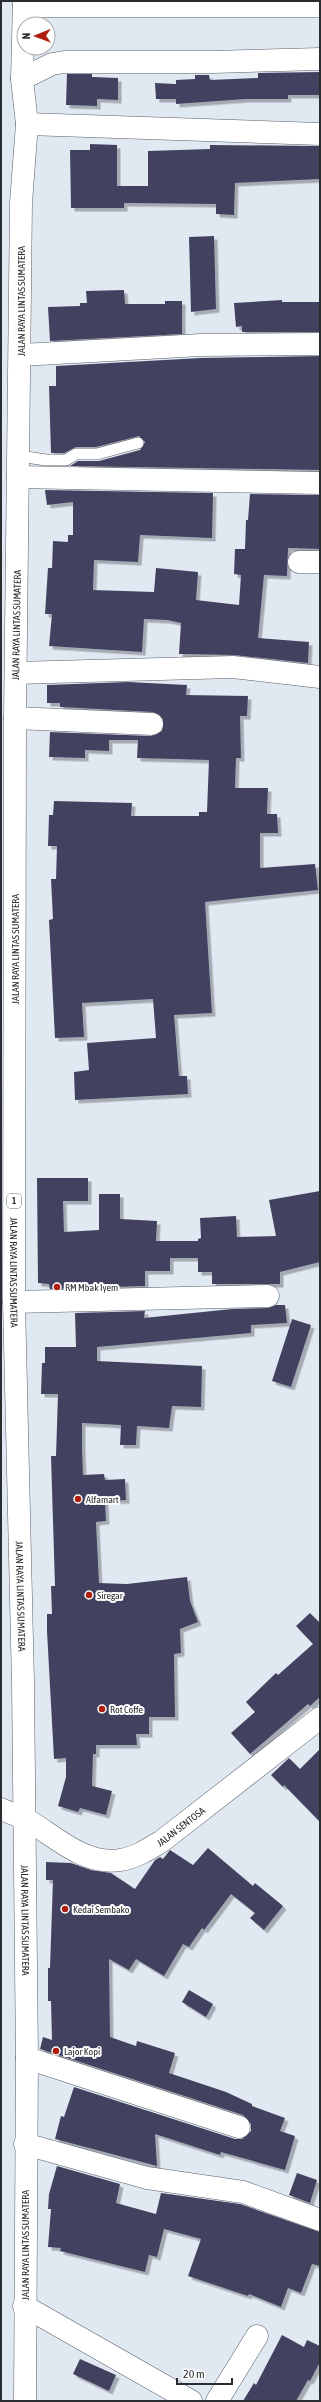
<svg xmlns="http://www.w3.org/2000/svg" width="321" height="2402" viewBox="0 0 321 2402" font-family="'Asap Condensed',sans-serif">
<style>
.building{fill:#434360;filter:url(#shadow)}
.lines{fill:none;stroke-linecap:round;stroke-linejoin:round}
.lane-casing{stroke:#595f68;stroke-width:12}
.street-casing{stroke:#595f68;stroke-width:23}
.highway-casing{stroke:#595f68;stroke-width:23}
.lane{stroke:#fff;stroke-width:11}
.street{stroke:#fff;stroke-width:22}
.highway{stroke:#fff;stroke-width:22}
.poi-dot{fill:#ad1e0e;stroke:#fff;stroke-width:1.5}
.labels{text-anchor:middle;stroke-width:4;stroke-linejoin:round;paint-order:stroke}
.shield{fill:#fff;stroke:#696b6e;stroke-width:1}
.shield-label{font-size:9px;font-weight:bold;fill:#292c30}
.street-label{font-size:10px;fill:#292c30;stroke:#fff}
.poi-label{font-size:10px;fill:#292c30;stroke:#fff;text-anchor:start}
</style>
<defs>
<filter id="shadow"><feDropShadow dx="3.5" dy="3.5" stdDeviation="0" flood-color="#0004"/></filter>
</defs>
<rect width="100%" height="100%" fill="#e0e8f2"/>
<path class="building" d="M320,72V95H288V99H246L176,104V99H156L155,83L176,84V80L195,79V75H209L210,80L258,78V73Z
M67,74H92V77L118,78V100L97,99V106L66,105Z
M90,144L117,145V186H148V151L210,149V145L320,146V179L235,183L234,215L216,214V204L124,203V208H71L70,150H90Z
M214,236L216,309L191,312L189,237Z
M124,290L125,304H165V301H182V334L50,341L48,307L80,306V303H87L86,291Z
M282,300V302H320V332H242V326L236,327L234,303Z
M320,356V470L70,466L78,461H99L140,450L145,442L139,436L96,447H76L64,453H51L49,386H56V366L201,358Z
M45,490L213,493L212,538L140,535L138,562L94,560L93,590L154,592L156,568L198,572L196,600L239,605L241,575L234,574L235,549H245L246,520H248L250,494L320,495V549L288,548L287,576L264,575L258,638L309,642L308,663L234,655L179,654L181,623L167,620L144,619L142,652L49,646L52,614H45L48,568H52L53,541L68,542V535H73V502L47,505Z
M128,682L187,685L186,695L248,696L247,716H240L241,758H236L235,788H268L267,814H277L278,833H260V868L315,864L318,890L205,902L212,1013L174,1015L179,1076H187L188,1094L75,1100L74,1072L89,1070L87,1043L156,1038L153,999L82,1003L84,1037L55,1038L49,920L53,919L51,879H56L57,846H48L49,815H53L54,801L132,803L131,816H199V812H207L209,760L137,758L138,740H109V751L85,750V758L49,757L50,732L151,736L162,731L163,719L153,712L60,707V703H47V685Z
M37,1178H88V1201H63L64,1232L99,1230V1194H120V1219L157,1221L156,1241H198V1239L201,1238L200,1218L236,1216L237,1237L276,1236L269,1200L320,1191V1262L280,1272V1284H212V1272H198V1258H170V1271H145V1286L50,1289L49,1284L38,1283Z
M276,1305H285L287,1323L251,1325V1333L97,1347V1361L202,1366L201,1407L172,1406L169,1428L137,1426L136,1445H120L121,1425L82,1423V1448L83,1475L104,1474L105,1480L125,1479L126,1500L105,1501L106,1521L96,1522L99,1583L127,1584L187,1577L190,1601L198,1622L180,1629L181,1653L174,1654L175,1717H149V1734H136L137,1745H96V1754H93L92,1786L112,1791L106,1815L80,1808L78,1812L58,1806L66,1777V1758L54,1759L47,1631V1614H52L51,1586H55L51,1456H56L58,1394H41L42,1363H45V1347H76L75,1313L145,1311L144,1318L232,1309L268,1308Z
M292,1319L311,1325L291,1387L272,1381Z
M310,1613L320,1623V1697L310,1706L308,1704L250,1754L231,1733L255,1712L246,1702L276,1673L278,1675L313,1644L296,1626Z
M320,1749V1822L284,1785L283,1787L271,1775L289,1758L300,1769Z
M208,1848L253,1886L255,1883L283,1906L264,1930L250,1918L255,1913L231,1894L204,1930L202,1928L189,1947L183,1944L164,1976L136,1959L129,1970L109,1959L110,2037L136,2046L137,2041L175,2053L169,2073L226,2092L252,2104V2106L285,2118L280,2131L295,2136L285,2170L221,2152L220,2155L155,2134L157,2166L55,2139L61,2116L64,2117L74,2087L235,2139H242L251,2131V2124L243,2115L40,2049L43,2037L52,2040L51,2001H48V1968H50L53,1880H46V1862L71,1863L91,1870L111,1873L135,1889L155,1860L160,1857L163,1859L170,1850L193,1865Z
M189,1990L213,2004L206,2017L182,2002Z
M57,2166L120,2184L116,2203L156,2214L161,2193L240,2204L320,2232V2266L312,2264L301,2293L288,2288L281,2307L249,2294L248,2296L188,2276L201,2239L164,2229L157,2257L149,2255L145,2272L60,2251L61,2248L48,2247L51,2209H48L49,2194Z
M297,2173L317,2180L310,2203L289,2195Z
M282,2335L304,2347L307,2340L320,2346V2362L310,2381L308,2380L296,2401H243L254,2383L256,2385Z
M80,2359L116,2375L109,2391L73,2374Z"/>
<g class="lines">
<defs>
<path id="lane" d="M19,456L46,460H66L76,454H97L138,443"/>
<g id="street">
<path d="M24,6H320"/>
<path d="M22,79L52,64L64,62H213L320,59"/>
<path d="M27,124L320,134"/>
<path d="M21,355L201,345L320,344"/>
<path d="M18,477L320,483"/>
<path d="M299,562H320"/>
<path d="M16,673L233,667L320,677"/>
<path d="M15,718L152,724"/>
<path d="M14,1302L268,1296"/>
<path id="s1" d="M1,1809C8,1812 16,1815 24,1818C53,1834 83,1866 120,1860C135,1858 149,1849 162,1841L320,1718"/>
<path d="M27,2058L239,2127"/>
<path d="M25,2144L147,2178L243,2192L320,2220"/>
<path d="M24,2306L191,2401"/>
<path d="M217,2401L257,2336"/>
</g>
<g id="highway">
<path id="s2" d="M24,1L22,79L27,124L21,203L15,718L14,1302L23,1683L27,2058L25,2401"/>
</g>
</defs>
<use href="#lane" class="lane-casing"/>
<use href="#street" class="street-casing"/>
<use href="#highway" class="highway-casing"/>
<use href="#lane" class="lane"/>
<use href="#street" class="street"/>
<use href="#highway" class="highway"/>
</g>
<g class="poi-dot">
<circle cx="57" cy="1287" r="4"/>
<circle cx="78" cy="1499" r="4"/>
<circle cx="89" cy="1595" r="4"/>
<circle cx="102" cy="1709" r="4"/>
<circle cx="65" cy="1909" r="4"/>
<circle cx="56" cy="2051" r="4"/>
</g>
<g class="labels">
<rect class="shield" x="7" y="1194" width="14" height="14" rx="3"/>
<g class="shield-label">
<text x="14" y="1204">1</text>
</g>
<g class="street-label">
<text transform="translate(21 301) rotate(-90)" y="4">JALAN RAYA LINTAS SUMATERA</text>
<text transform="translate(16 625) rotate(-89)" y="4">JALAN RAYA LINTAS SUMATERA</text>
<text transform="translate(15 949) rotate(-90)" y="4">JALAN RAYA LINTAS SUMATERA</text>
<text dy="4" stroke="none"><textPath href="#s2" startOffset="1272">JALAN RAYA LINTAS SUMATERA</textPath></text>
<text dy="4" stroke="none"><textPath href="#s2" startOffset="1596">JALAN RAYA LINTAS SUMATERA</textPath></text>
<text dy="4" stroke="none"><textPath href="#s1" startOffset="202">JALAN SENTOSA</textPath></text>
<text dy="4" stroke="none"><textPath href="#s2" startOffset="1920">JALAN RAYA LINTAS SUMATERA</textPath></text>
<text transform="translate(25 2245) rotate(-90)" y="4">JALAN RAYA LINTAS SUMATERA</text>
</g>
<g class="poi-label">
<text x="65" y="1291">RM Mbak Iyem</text>
<text x="86" y="1503">Alfamart</text>
<text x="97" y="1599">Siregar</text>
<text x="110" y="1713">Rot Coffe</text>
<text x="73" y="1913">Kedai Sembako</text>
<text x="64" y="2055">Lajor Kopi</text>
</g>
</g>
<rect width="321" height="2402" fill="none" stroke="#292c30" stroke-width="4"/>
<g transform="translate(36 36) rotate(269)"><circle r="19" fill="#ffffff" stroke="#a9abac"/>
<path d="M0-3L7 15L0 10L-7 15Z" fill="#ad1e0e"/>
<text y="-6" font-size="11" font-weight="bold" text-anchor="middle" fill="#292c30">N</text>
</g>
<path d="M177 2378v6h55v-6" fill="none" stroke="#292c30" stroke-width="2"/>
<text x="183" y="2378" font-size="12" fill="#292c30" stroke="#ffffff" stroke-width="3" paint-order="stroke">20 m</text>
</svg>
